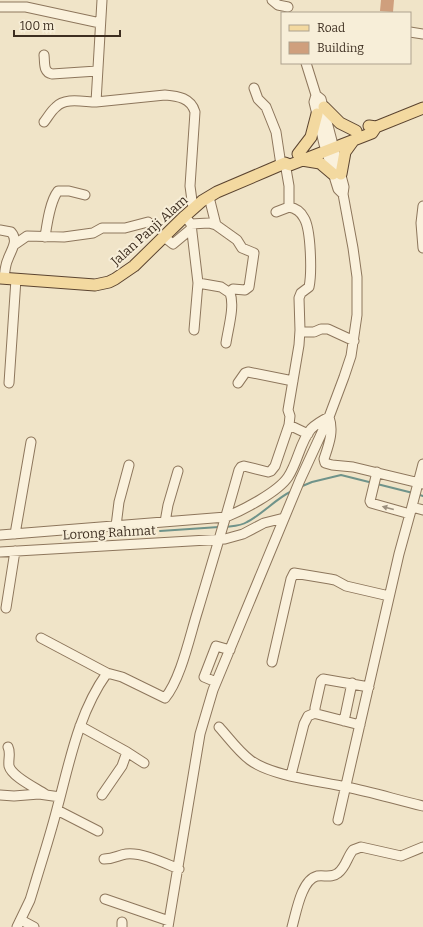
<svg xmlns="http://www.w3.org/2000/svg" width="423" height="927" viewBox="0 0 423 927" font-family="Bitter,serif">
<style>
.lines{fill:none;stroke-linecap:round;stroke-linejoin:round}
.stream{stroke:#6f938a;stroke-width:2}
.building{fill:#cf9f7d}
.minor-casing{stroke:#8d765c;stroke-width:11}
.major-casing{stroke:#5b4430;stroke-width:13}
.minor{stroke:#faf1dc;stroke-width:9}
.major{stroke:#f3d9a0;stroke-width:11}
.oneway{fill:#9c907e}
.labels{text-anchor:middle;stroke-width:4;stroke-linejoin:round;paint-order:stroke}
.street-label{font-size:13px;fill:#3d2e20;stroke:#f7eed8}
</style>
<rect width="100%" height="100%" fill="#f0e4c8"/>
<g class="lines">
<path class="stream" d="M377,484L413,493
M300,487L312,482L341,475L373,483
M417,494L423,496
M225,527C233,526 241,526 247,522C263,514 275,499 292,491
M160,531L219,527"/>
</g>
<path class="building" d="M381,0H394L393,12L380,11Z"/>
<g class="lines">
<defs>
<path id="minor" d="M102,0L96,102L165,95C178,96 191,98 195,112L190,186L193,208
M272,0L278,5L288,7
M0,7H26L100,23
M410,32L423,34
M44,55C45,63 43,72 52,74L97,71
M254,88L258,99L266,107L276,132L281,165
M316,95L314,102L324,144L338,189L343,194
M44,122C48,117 51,111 56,107C65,97 84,102 96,102
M285,163L289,186V207
M209,197L216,225
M423,206L421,223L423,248
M187,219L191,224L198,283L194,330
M191,224L209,223L216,225L237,240L242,248L254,253L249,287L245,290L233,289L229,292
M0,230L11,232C19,241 11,250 8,259C5,265 5,272 4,278
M45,237C47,224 50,201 58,191H69L85,195
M164,237L173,244L191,229
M14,245L27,236L64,237L93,233L102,228H125L148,222
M198,283L221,287L230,293C235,306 228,329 226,343
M300,332H314L321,329H328L354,341
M9,383L16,279
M238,383L245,373L248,372L293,381
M289,425L308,434
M377,472L370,501L371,503L410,514L423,464
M412,507L423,510
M165,522L168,505L178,471
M116,526L119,502L129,465
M15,534L31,442
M0,535L226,517C243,510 278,492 288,477C298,462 300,442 311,429C316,424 323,420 329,417C334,431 329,444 324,459L325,463L332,465L353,467L423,484
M0,552L225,539L243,534L264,523L284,518
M6,608L15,551
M41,638L107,673
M272,662L291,579L294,573L330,579L335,580L346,586L389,596
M216,682L204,677L216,646L230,650
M344,721L352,683
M360,725L317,714L315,713V708L321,681L323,679L369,687
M80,726L127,752L122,766L102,795
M219,727C229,738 238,751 250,760C271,776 320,781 346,787C372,792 397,800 423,806
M8,747C11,753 8,759 9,766C12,777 36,788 45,794
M127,752L144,763
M291,775L304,724L308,716L315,713
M0,795L14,796L39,794L60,797
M57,810L98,831
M338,820L399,554L410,514
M104,859C115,859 118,855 126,854C142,852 164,863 179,869
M105,899L169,921
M21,920L34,927
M17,927L30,900L34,887C42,860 51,833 58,805C70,760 79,712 107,673L122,677L165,698C181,679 190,635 198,610C212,563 226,517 239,470L241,467L244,466L268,472L271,471L275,466L289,425L290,416L288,410L299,345L300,330L299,298L301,293L309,287C312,273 311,229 304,218C301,212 295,208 289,207L276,212
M122,927V922
M168,927L200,734L213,690L300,480L329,417L344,377L351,356L357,315V277L353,248L343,194L344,187L321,99L316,95L306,63
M292,927C296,914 301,880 317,876C325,875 332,878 338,873C346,867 347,857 353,850L361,847L401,856L423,847"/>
<path id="major" d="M324,107L340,123L356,131
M369,126L376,127L423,108
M298,154L311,137L317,114
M302,160L320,163L333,174
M341,174L345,152L353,141
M0,278L95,285L109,282L115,279L134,266L185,216L202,201L217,192L264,172L285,163L290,165L372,133L376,127"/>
</defs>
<use href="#minor" class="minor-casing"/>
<use href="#major" class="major-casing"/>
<use href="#minor" class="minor"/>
<use href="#major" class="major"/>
</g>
<defs><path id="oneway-solid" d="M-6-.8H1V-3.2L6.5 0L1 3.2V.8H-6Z"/></defs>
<use class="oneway" href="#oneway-solid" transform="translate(388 508) rotate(-165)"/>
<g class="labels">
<g class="street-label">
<text transform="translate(149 230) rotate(-42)" y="5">Jalan Panji Alam</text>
<text transform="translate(109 532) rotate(-3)" y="5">Lorong Rahmat</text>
</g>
</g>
<rect x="281" y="12" width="130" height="52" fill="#f7eed8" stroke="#ada18e"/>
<rect x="289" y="25" width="20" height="6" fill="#f3d9a0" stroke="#ada18e"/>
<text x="317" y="32" font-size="12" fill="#3d2e20">Road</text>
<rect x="289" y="42" width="20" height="12" fill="#cf9f7d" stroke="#ada18e"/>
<text x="317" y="52" font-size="12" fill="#3d2e20">Building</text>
<path d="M14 30v6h106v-6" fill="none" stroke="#3d2e20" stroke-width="2"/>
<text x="20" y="30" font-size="12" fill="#3d2e20" stroke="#f7eed8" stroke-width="3" paint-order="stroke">100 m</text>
</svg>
